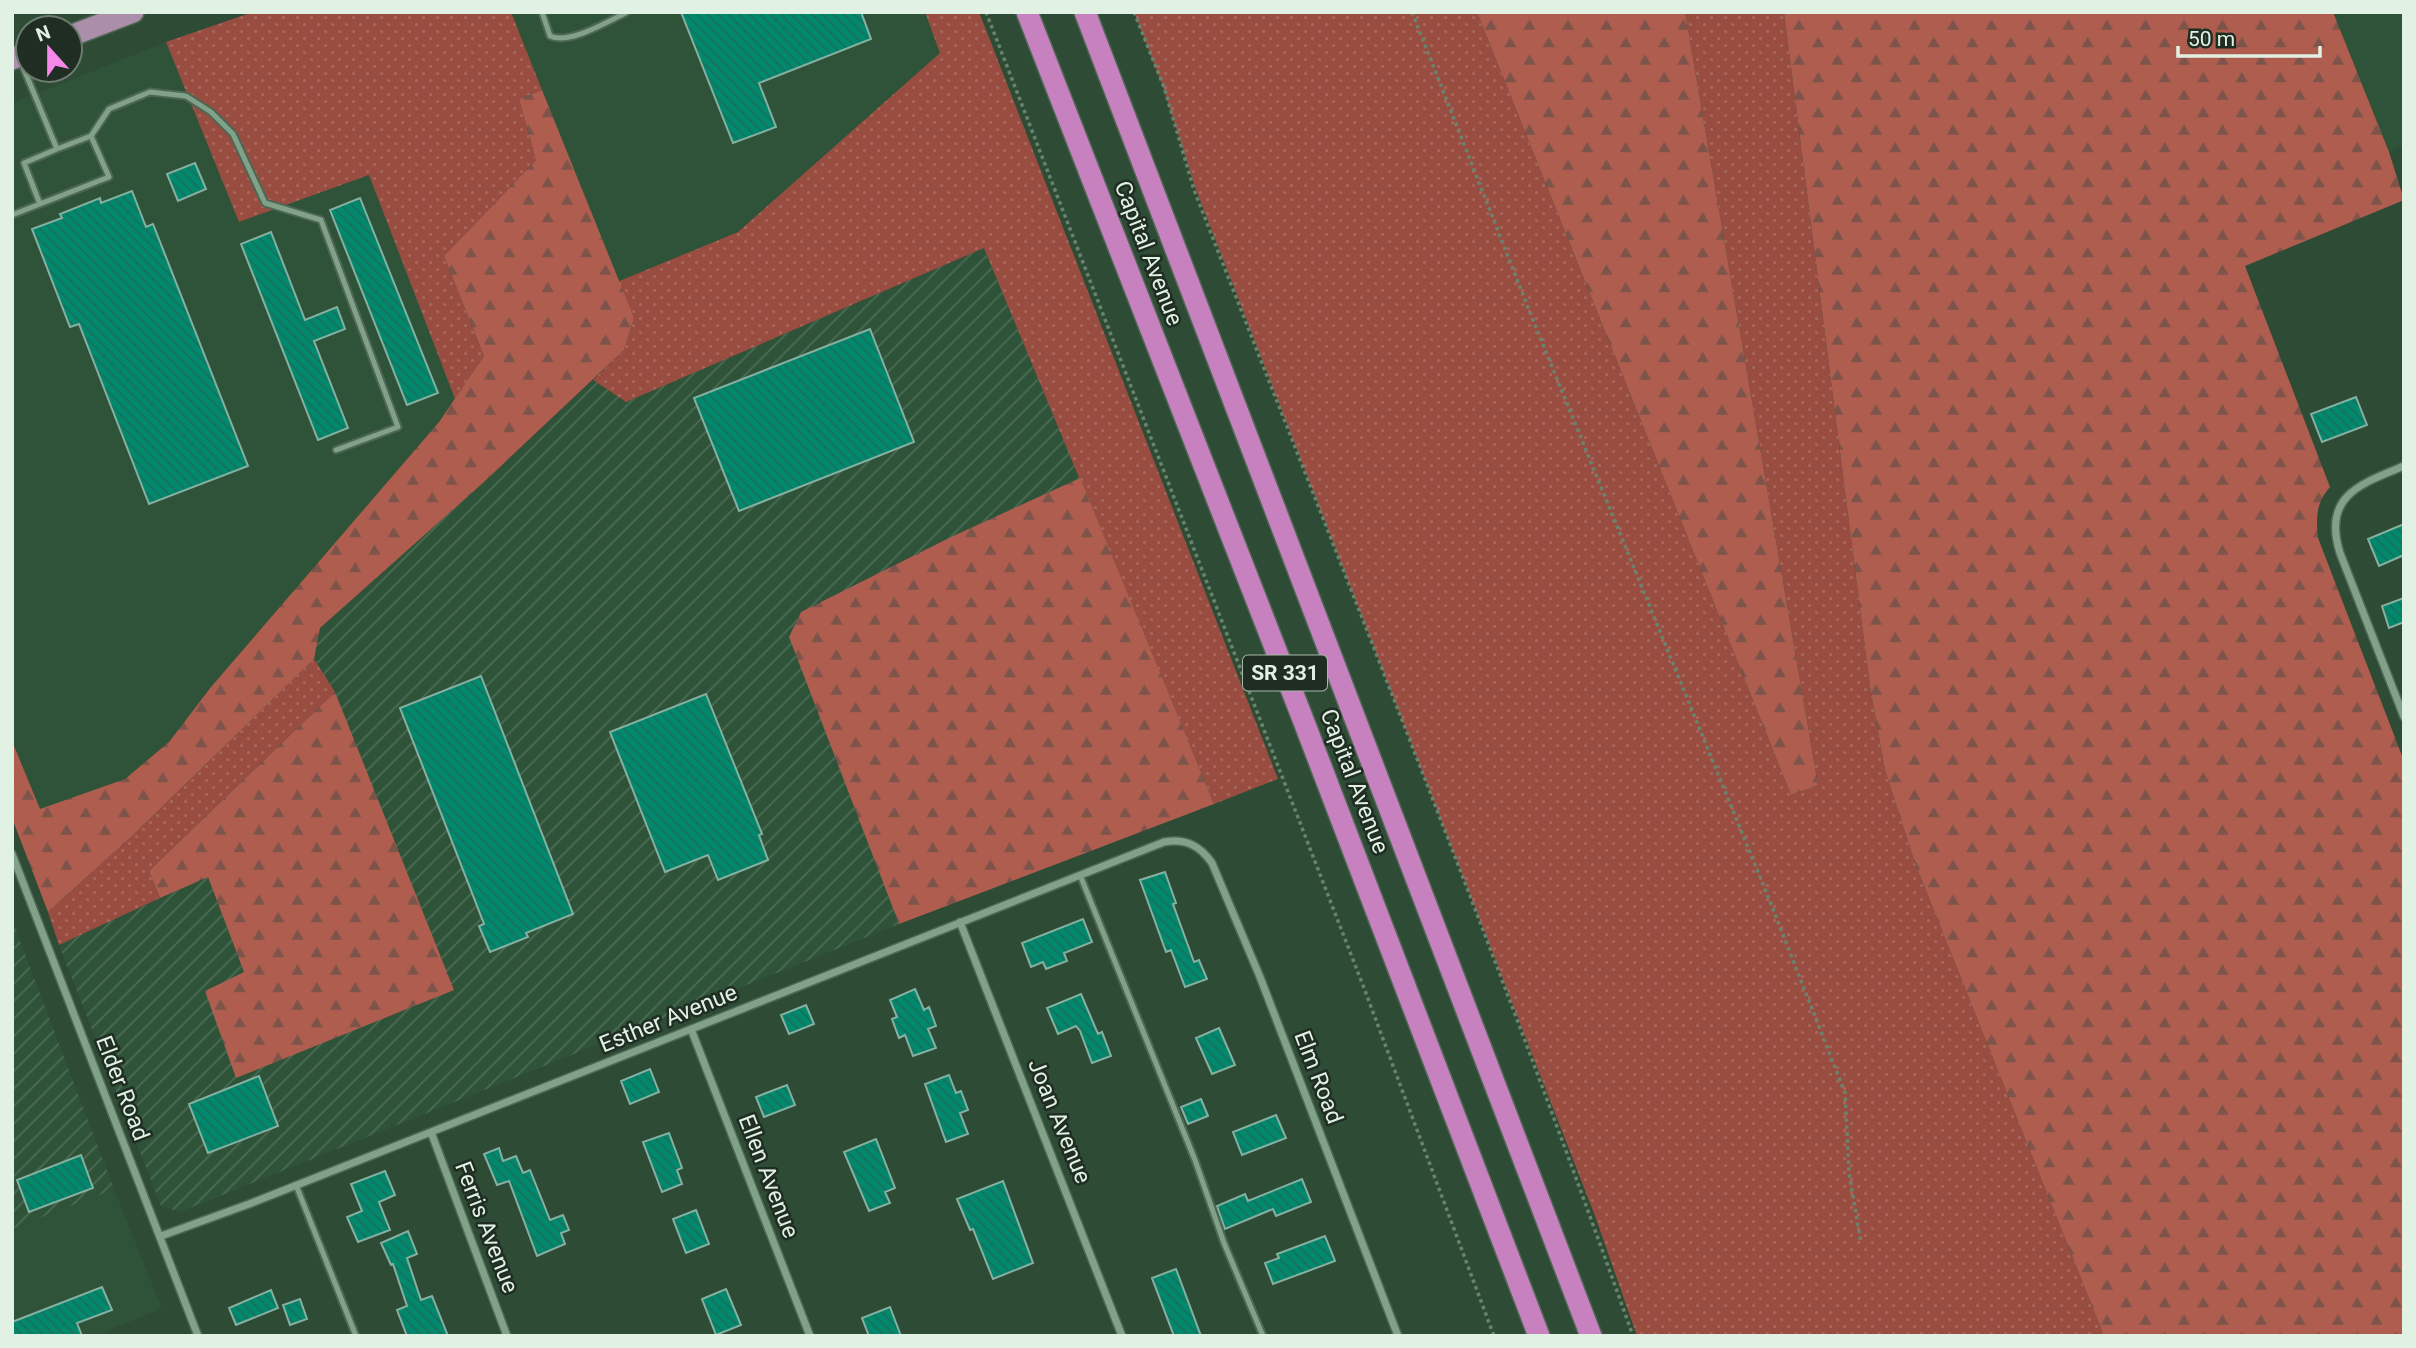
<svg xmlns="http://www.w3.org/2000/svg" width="2416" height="1348" viewBox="0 0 2416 1348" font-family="Roboto,sans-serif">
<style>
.built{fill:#2e5338}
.industrial{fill:url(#industrial-furrows)}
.grass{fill:url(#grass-dots)}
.forest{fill:url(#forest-firs)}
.building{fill:url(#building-back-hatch);stroke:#86b1a2;stroke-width:2}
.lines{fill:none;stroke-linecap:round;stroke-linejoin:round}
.lane-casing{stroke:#4d6754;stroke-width:9}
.street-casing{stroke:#4d6754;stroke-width:10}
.primary-casing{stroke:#4d6754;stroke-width:24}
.highway-casing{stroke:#4d6754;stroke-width:24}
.path{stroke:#6a836f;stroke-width:3.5;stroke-dasharray:3.5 3.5;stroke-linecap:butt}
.lane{stroke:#81a188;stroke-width:5}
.street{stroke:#81a188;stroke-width:7}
.primary{stroke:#ab8ea9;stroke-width:21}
.highway{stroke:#c781bf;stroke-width:21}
.labels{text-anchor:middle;stroke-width:5;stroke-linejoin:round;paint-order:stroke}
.shield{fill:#202d23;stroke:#a7b7aa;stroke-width:2}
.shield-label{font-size:21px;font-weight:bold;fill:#e1f2e4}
.street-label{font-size:23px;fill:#e1f2e4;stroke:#202d23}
</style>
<defs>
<pattern id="industrial-furrows" width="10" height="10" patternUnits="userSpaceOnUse" patternTransform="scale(1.75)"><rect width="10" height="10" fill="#2e5338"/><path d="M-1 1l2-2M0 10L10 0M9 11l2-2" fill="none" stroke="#4c6c55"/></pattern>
<pattern id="grass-dots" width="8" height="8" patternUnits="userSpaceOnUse" patternTransform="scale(1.75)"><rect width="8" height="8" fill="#994d40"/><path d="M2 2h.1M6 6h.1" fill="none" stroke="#a7675b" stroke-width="1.8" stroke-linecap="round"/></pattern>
<pattern id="forest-firs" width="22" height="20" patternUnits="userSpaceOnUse" patternTransform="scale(1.75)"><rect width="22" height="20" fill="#ae5d4e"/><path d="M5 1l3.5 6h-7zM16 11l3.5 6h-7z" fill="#7e544a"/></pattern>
<pattern id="building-back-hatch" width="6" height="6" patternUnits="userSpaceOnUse" patternTransform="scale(1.75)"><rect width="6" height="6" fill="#00896c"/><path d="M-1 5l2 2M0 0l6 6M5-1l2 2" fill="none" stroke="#1b6f5c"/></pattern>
</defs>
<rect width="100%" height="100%" fill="#2e4b35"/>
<path class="built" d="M511,12H925L941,53L738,232L617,282Z
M2333,12H2404V146L2389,152Z
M166,42L239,222L369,175L455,399L439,422L211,687L169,742L125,779L40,810L12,741V103Z
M114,1189L162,1309L94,1336H12V1229Z"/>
<path class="industrial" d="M984,248L1080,478L951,537L802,612L789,636L899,924L180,1212L161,1206L59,945L208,876L244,973L236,1078L335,692L314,659L320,628L484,482L593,380L626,402Z
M12,920L114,1189L12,1229Z"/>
<path class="grass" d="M253,12H511L542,90L519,99L536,160L444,256L484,356L455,399L369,175L239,222L166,42Z
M925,12H979L1278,779L1214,804L984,248L626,402L593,380L624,350L634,318L617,282L738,232L940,53Z
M1134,12H1477L1791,795L1818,785L1685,12H1784L1870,687L1885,770L1915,863L2104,1336H1637L1595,1216L1195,187L1163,87Z
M314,659L335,692L149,871L160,898L59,945L48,912L130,838Z"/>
<path class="forest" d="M1477,12H1685L1818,785L1791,795Z
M1784,12H2333L2389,152L2404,200L2245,266L2330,487C2316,503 2316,517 2318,538L2404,761V1336H2104L1915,863L1885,770L1870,687Z
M542,90L634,318L624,350L484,482L320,628L314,659L130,838L48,912L12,818V741L40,809L125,779L169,742L211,687L439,422L484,356L444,256L536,160L519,99Z
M1080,478L1214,804L899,924L789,637L801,612L951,537Z
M335,692L454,990L236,1078L205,991L244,972L208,877L160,898L149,871Z"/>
<path class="building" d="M681,12H861L871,39L759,83L776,127L733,143Z
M195,163L206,189L178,201L167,174Z
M132,191L146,227L153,224L248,466L149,504L79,324L70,327L32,229L62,218L60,214L100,198L101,203Z
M360,198L438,393L407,405L330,210Z
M271,232L305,320L337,307L345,329L314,341L348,428L318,440L241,244Z
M870,329L914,442L739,511L694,398Z
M2356,397L2367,425L2322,442L2311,414Z
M2404,524V555L2379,566L2368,539Z
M2404,598V622L2389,628L2382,606Z
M481,676L573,914L526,933L528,937L490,952L479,926L484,924L400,708Z
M706,694L762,834L759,835L768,860L718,880L708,855L665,872L610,732Z
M1165,872L1176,903L1173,904L1194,962L1199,960L1207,979L1185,987L1171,950L1166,952L1140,880Z
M1083,919L1092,942L1064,953L1067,961L1046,969L1043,962L1031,967L1022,943Z
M915,989L924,1010L929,1007L936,1026L928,1029L936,1048L913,1056L905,1035L899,1038L892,1019L897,1017L890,1000Z
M1081,994L1098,1034L1102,1032L1111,1056L1092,1063L1080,1031L1076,1026L1058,1034L1047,1008Z
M806,1005L814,1024L789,1034L781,1015Z
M1219,1028L1235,1065L1212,1074L1196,1038Z
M650,1069L659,1092L630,1104L621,1081Z
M949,1075L956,1093L961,1091L968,1110L960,1113L968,1134L946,1142L925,1084Z
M259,1076L278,1126L208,1153L189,1104Z
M787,1085L795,1105L764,1117L756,1097Z
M1201,1099L1208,1116L1188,1124L1181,1107Z
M1276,1115L1286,1138L1242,1155L1233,1132Z
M669,1133L682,1168L677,1170L682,1184L662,1192L643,1142Z
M876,1139L895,1188L885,1192L890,1203L869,1211L844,1152Z
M499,1148L503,1161L516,1156L523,1173L530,1170L550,1220L563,1215L569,1230L561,1233L565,1244L537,1256L509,1181L497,1185L484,1154Z
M81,1155L93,1188L29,1212L17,1180Z
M385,1171L395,1195L379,1202L390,1230L358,1242L347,1217L362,1211L351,1184Z
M1302,1179L1311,1202L1276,1216L1273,1209L1225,1229L1217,1206L1245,1194L1248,1201Z
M1003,1181L1033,1263L993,1279L973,1229L970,1230L957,1199Z
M696,1210L709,1244L686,1253L673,1219Z
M408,1231L417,1254L407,1258L421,1300L432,1296L448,1336H407L397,1310L407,1306L393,1264L391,1265L381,1243Z
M1325,1236L1335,1261L1273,1284L1265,1263L1279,1258L1277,1254Z
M1176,1269L1201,1336H1174L1152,1278Z
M102,1287L112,1310L77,1323L82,1336H12V1322Z
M726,1289L741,1325L716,1335L702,1299Z
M271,1290L278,1308L236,1325L229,1308Z
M300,1299L307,1319L290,1325L283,1305Z
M890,1307L901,1336H869L862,1318Z"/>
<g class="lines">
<defs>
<path id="lane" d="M542,12L550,36C569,45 609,21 627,12
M21,62L57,149L24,163L40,204L109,177L91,136L57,149
M91,136L109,109L150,92L186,96L211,112L233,134L265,203L321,220L398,427L336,450
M12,215L40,204
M1080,875L1195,1160L1224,1243L1263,1336
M296,1185L356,1336"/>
<path id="street" d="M2404,466C2360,484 2322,496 2340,553L2404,717
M12,854L198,1336
M960,922L1122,1336
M691,1029L810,1336
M431,1132L507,1336
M161,1236L249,1204L1164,842C1186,838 1200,846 1212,863L1260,977L1398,1336"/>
<path id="primary" d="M70,36L133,12
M12,59L28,53"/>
<path id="highway" d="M1027,12L1304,722L1539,1336
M1085,12L1591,1336"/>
</defs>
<use href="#lane" class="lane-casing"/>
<use href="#street" class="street-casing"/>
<use href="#primary" class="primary-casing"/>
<use href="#highway" class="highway-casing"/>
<path class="path" d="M986,12L1364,988L1494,1336
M1134,12L1164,87L1194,190C1343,571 1496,950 1633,1336
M1412,12L1533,320L1771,904L1845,1093L1849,1173L1861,1243"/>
<use href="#lane" class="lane"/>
<use href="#street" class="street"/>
<use href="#primary" class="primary"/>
<use href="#highway" class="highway"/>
</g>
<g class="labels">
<rect class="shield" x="1243" y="655.5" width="84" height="35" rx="5"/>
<g class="shield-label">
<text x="1285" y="680">SR 331</text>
</g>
<g class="street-label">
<text transform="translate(1149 253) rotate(69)" y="8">Capital Avenue</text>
<text transform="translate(1355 781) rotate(69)" y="8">Capital Avenue</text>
<text transform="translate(668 1018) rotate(-22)" y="8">Esther Avenue</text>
<text transform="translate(1319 1077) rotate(69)" y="8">Elm Road</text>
<text transform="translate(123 1088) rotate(69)" y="8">Elder Road</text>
<text transform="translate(1060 1121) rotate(68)" y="8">Joan Avenue</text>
<text transform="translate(769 1176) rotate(69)" y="8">Ellen Avenue</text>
<text transform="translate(487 1227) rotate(69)" y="8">Ferris Avenue</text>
</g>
</g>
<rect width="2416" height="1348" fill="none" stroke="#e1f2e4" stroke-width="28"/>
<g transform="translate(49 49) rotate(339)"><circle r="33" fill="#202d23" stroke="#6d7c70" stroke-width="2"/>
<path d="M0-5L12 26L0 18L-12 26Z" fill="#f788eb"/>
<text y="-10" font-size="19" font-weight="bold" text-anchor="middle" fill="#e1f2e4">N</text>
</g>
<path d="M2178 46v10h142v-10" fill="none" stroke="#e1f2e4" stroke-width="3.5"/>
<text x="2188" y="46" font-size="21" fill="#e1f2e4" stroke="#202d23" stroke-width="5" paint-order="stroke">50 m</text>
</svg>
